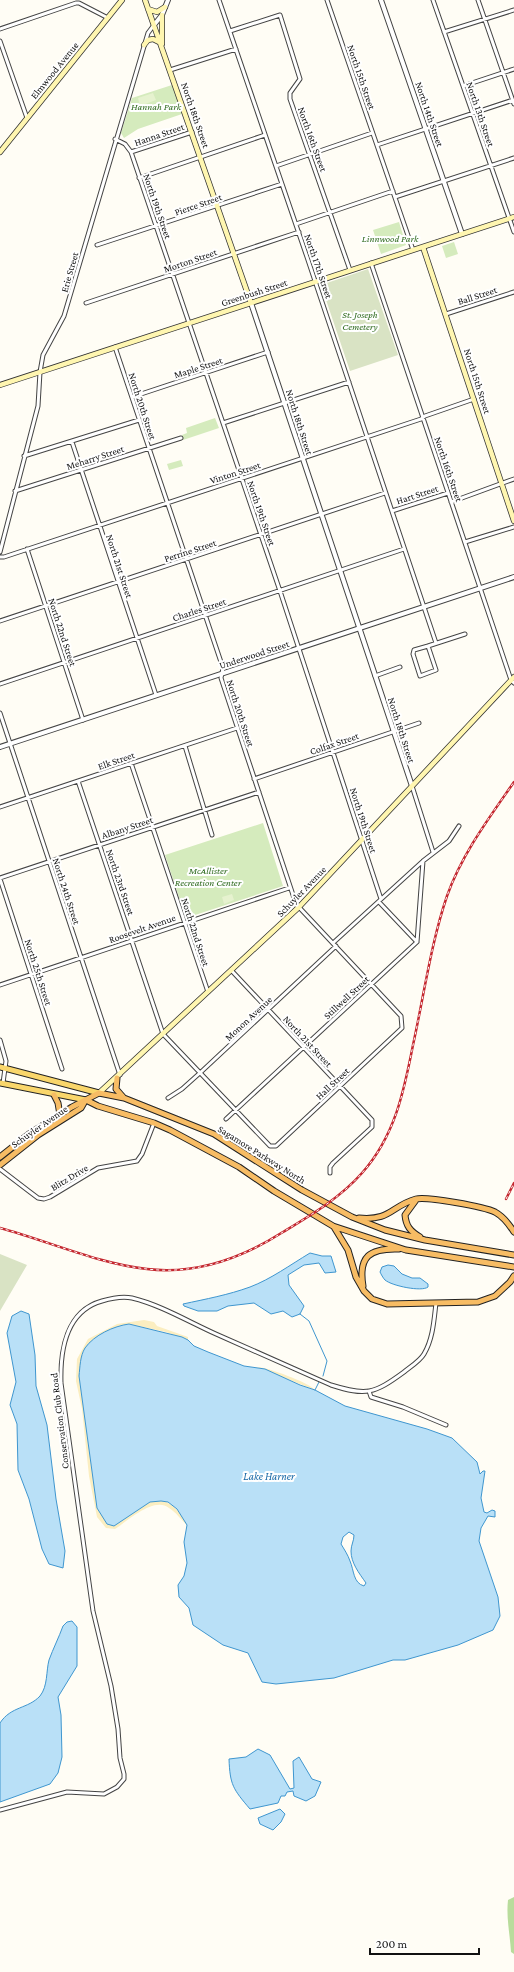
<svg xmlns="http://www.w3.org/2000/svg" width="514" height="1972" viewBox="0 0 514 1972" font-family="'Crimson Pro',serif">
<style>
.green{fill:#d5ebbd}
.forest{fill:#b9dc9c}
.sand{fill:#fbeec1}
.cemetery{fill:#d9e3c4}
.pitch{fill:#e6f2cf}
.water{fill:#b9e0f7;stroke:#3f96cf;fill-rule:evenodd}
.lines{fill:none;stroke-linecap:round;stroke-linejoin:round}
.stream{stroke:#3f96cf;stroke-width:1}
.minor-casing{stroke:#444;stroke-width:5}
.tertiary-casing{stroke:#444;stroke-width:6}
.secondary-casing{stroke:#333;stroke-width:6}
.primary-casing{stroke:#222;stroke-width:7}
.trunk-casing{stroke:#222;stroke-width:7}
.minor{stroke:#fff;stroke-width:3}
.tertiary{stroke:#fff;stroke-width:4}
.secondary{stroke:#fff6b0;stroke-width:4.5}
.primary{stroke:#f9d66b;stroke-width:5}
.trunk{stroke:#f7bc64;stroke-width:5}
.rail-casing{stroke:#c4262e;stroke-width:2.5}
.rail{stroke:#fff;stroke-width:1;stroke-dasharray:3;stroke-linecap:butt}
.labels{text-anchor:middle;stroke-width:4;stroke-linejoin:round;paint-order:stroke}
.street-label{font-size:10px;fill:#111;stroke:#fff}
.park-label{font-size:10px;font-style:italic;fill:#2f6b1f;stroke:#fff}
.water-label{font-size:11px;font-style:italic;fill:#1768a6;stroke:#fff}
</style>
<rect width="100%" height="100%" fill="#fffdf5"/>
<path class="green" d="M172,85L182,114L138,129L124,138L121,133L132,98Z
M399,222L406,245L381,254L373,230Z
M454,242L458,254L446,258L442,246Z
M215,418L219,428L183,440L182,435L187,433L186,428Z
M181,460L183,466L169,470L167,464Z
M263,823L283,886L186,918L165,855Z"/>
<path class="forest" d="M514,1897V1954L511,1952C510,1934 506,1918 508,1900Z"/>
<path class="sand" d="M144,1320L154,1322L157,1326L188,1337V1340L166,1332L129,1324L118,1326L98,1336L79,1376L97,1508C109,1508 128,1511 138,1509C142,1508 145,1504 149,1502C167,1495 180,1511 187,1525C181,1520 176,1512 169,1508C154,1496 128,1521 115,1529L106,1528L97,1517L89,1476L82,1409L76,1381L77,1359L88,1339L117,1324Z
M257,1367C267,1367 310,1383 315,1390Z"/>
<path class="cemetery" d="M368,269L398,355L350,371L321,285Z
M0,1254L27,1265L0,1311Z"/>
<path class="pitch" d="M153,93L156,100L140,106L138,98Z
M232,894L234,900L224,904L222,897Z"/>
<path class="water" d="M310,1253L322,1256H331L336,1272L325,1273L319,1263L304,1265L288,1275L289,1285L304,1306L300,1314L292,1317L283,1311L271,1314L254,1303L228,1306L217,1311H198L184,1306L183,1304C206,1299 228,1295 250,1287C271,1279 290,1265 310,1253Z
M388,1265L394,1266L402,1274L412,1278H420L428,1284V1287C422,1292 392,1286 385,1280C383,1278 381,1274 380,1272L382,1267Z
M21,1311L29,1314L35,1355L36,1386L47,1425L56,1499L65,1551L63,1568L49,1564L42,1549L29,1499L18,1470L17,1424L10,1405L16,1382L7,1333L12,1316Z
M129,1324L182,1337L188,1340L194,1346L208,1352L244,1366L265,1369L300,1385L315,1390L345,1406L427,1429L452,1438L477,1462L480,1474L483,1471H485L481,1498L484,1512L487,1513L492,1510L495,1511V1517L488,1516L481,1528L479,1541L498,1597L500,1616L493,1630L458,1645L405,1660H393L334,1678L276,1684L262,1682L248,1653L223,1645L193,1625L189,1608L179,1597L178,1585L184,1576L187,1563L184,1542L187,1525L177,1509L168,1502L161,1501L150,1502L114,1526L107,1524L97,1508L79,1376C80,1367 80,1356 85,1348C94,1335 114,1326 129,1324ZM349,1532L354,1535C354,1541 351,1545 351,1551C351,1563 359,1573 366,1583L364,1586C353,1583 354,1570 350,1561C348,1555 344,1549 341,1544L343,1537Z
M72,1621L77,1627V1666L58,1697L61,1715L62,1757L58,1773L50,1784L0,1802V1723C11,1706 28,1709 40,1696C48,1686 46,1671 49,1660C53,1649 59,1637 63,1626L67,1622Z
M258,1749L270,1755L290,1789L294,1788L293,1761L299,1757L312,1779L321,1782L315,1796L306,1801L294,1796L293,1791L287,1792L285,1796H281L278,1803L250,1809C233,1789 230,1785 229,1759L246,1757Z
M280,1809L285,1814L281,1822L273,1830L260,1824L258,1818Z"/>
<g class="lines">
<path class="stream" d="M300,1314L309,1321L327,1361L323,1376
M315,1390L319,1382"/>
<defs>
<path id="minor" d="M219,0L307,257L436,643
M327,0L413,250
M433,0L514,232
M478,0L514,104
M0,29L76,3H79L108,18
M230,31L280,15L300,79L290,93V99L350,270
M444,32L514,10
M0,41L27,118
M170,70L236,49
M463,86L514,69
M115,139L125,144L131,152L280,591L381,899
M377,145L513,100
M131,152L192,132
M276,166L372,133
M139,178L265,135
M395,197L514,158
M296,224L393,191
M97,245L282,184
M371,263L511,680L514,683
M86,303L299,232
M446,314L514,292
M132,397L268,352
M223,423L349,382
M72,442L156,695
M24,456L139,420
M15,491L181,438
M451,502L514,479
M392,511L448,493
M465,542L514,527
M27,549L83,720
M0,552L38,406L40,372L43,355L64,316L148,33L154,25
M0,557H4L421,419L425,416L474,399
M0,621L385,493
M428,646L436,670L420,676L413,654L414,650Z
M428,646L465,634
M375,676L400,667
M0,684L404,549
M0,713L120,1075
M185,746L212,835
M131,763L208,992
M254,779L419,723
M78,781L163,1034L270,1146H276L402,1028L401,1016L296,904L221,678L223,668L115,347
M412,786L433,852
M0,807L237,728
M0,878L259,792
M0,879L62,1069
M379,902L417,942
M333,943L423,861L449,841L459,826
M231,970L372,1120V1127L333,1163L330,1167V1173
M0,985L289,888
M0,1040L6,1061L3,1083
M168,1098L182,1089L201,1072L336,946
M226,1119L417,942L423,861
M0,1169L30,1192L38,1198L44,1199L50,1197L98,1168L137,1161L142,1154L154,1123
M369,1391L371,1397L403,1407L446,1425
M0,1810L67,1792L104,1794L117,1787L124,1779V1774L120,1758L118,1729L111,1686L93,1611L61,1383C60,1351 66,1311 102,1301C112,1298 122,1296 132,1298C161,1305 189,1322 216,1334C254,1351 292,1368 331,1385C366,1396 374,1394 404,1372C410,1367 420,1361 424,1354C433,1339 434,1320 436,1303"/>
<path id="tertiary" d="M381,0L462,234
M154,25L162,15L168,0
M251,303L412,786
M0,747L514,577"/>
<path id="secondary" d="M145,0L251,303
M148,9L157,12L165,7
M162,44V15
M144,45L148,40L153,39L159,42
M0,152L122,0
M423,247L514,521
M0,385L514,217
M99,1093L299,907L514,677"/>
<path id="primary" d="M0,1067L99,1093
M0,1083L86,1100"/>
<path id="trunk" d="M117,1078L116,1089L123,1097
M54,1095L58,1103L60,1115
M86,1100L98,1106L154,1123L170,1130L239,1167L274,1191L333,1226L406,1250L514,1267
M0,1157L29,1134L72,1107L99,1093L124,1098L214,1134L302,1190L352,1217L385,1230L425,1240L514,1255
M0,1165L38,1135L81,1108L85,1101
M416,1200L405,1215C406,1226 410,1231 420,1237
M359,1218C391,1221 391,1206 416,1199C426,1196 485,1207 495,1212C504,1217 509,1224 514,1232
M334,1227L348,1250L356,1277L364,1291L372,1299L387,1304L478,1302L495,1296L510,1282L514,1276
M363,1286C358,1256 370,1248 399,1249"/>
</defs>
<use href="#minor" class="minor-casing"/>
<use href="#tertiary" class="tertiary-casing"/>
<use href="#secondary" class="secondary-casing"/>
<use href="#primary" class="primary-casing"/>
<use href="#trunk" class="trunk-casing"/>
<use href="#minor" class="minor"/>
<use href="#tertiary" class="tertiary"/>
<use href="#secondary" class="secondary"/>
<use href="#primary" class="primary"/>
<use href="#trunk" class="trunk"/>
<defs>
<path id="rail" d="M506,1199L514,1183
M0,1228C48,1241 99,1264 147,1269C197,1275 242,1258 283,1232C311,1215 340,1198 362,1173C395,1136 404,1091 413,1045C424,995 431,943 447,896C462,854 489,818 514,782"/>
</defs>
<use href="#rail" class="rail-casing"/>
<use href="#rail" class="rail"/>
</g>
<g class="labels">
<g class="street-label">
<text transform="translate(54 70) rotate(-51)" y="4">Elmwood Avenue</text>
<text transform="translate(362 77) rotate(71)" y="4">North 15th Street</text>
<text transform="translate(430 114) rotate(71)" y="4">North 14th Street</text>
<text transform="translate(481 114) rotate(71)" y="4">North 13th Street</text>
<text transform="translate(196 115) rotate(71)" y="4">North 18th Street</text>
<text transform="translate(159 134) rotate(-19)" y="4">Hanna Street</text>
<text transform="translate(313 139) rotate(70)" y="4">North 16th Street</text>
<text transform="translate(198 204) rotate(-19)" y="4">Pierce Street</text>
<text transform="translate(158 206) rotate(71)" y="4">North 19th Street</text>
<text transform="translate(190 260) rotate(-19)" y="4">Morton Street</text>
<text transform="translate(319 266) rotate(71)" y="4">North 17th Street</text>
<text transform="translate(69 272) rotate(-74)" y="4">Erie Street</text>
<text transform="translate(254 292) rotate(-18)" y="4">Greenbush Street</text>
<text transform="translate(477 295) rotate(-18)" y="4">Ball Street</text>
<text transform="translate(198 367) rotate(-18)" y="4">Maple Street</text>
<text transform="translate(478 381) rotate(72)" y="4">North 15th Street</text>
<text transform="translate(143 406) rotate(72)" y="4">North 20th Street</text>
<text transform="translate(300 422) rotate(72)" y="4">North 18th Street</text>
<text transform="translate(95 457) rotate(-18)" y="4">Meharry Street</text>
<text transform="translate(449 469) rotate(71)" y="4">North 16th Street</text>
<text transform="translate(235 472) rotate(-18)" y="4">Vinton Street</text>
<text transform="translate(417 494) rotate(-18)" y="4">Hart Street</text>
<text transform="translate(262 513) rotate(71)" y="4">North 19th Street</text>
<text transform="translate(190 550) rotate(-18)" y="4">Perrine Street</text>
<text transform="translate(120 566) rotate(72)" y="4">North 21st Street</text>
<text transform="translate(199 609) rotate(-18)" y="4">Charles Street</text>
<text transform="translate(63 632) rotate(72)" y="4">North 22nd Street</text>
<text transform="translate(254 654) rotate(-18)" y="4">Underwood Street</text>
<text transform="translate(241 713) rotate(72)" y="4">North 20th Street</text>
<text transform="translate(402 730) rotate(72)" y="4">North 18th Street</text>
<text transform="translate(334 743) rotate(-19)" y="4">Colfax Street</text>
<text transform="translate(116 760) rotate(-19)" y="4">Elk Street</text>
<text transform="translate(364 820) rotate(72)" y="4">North 19th Street</text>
<text transform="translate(127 827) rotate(-18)" y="4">Albany Street</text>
<text transform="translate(121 882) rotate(71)" y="4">North 23rd Street</text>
<text transform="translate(67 891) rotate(72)" y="4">North 24th Street</text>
<text transform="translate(301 891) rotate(-46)" y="4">Schuyler Avenue</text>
<text transform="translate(142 928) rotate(-19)" y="4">Roosevelt Avenue</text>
<text transform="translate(196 932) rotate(72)" y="4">North 22nd Street</text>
<text transform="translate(39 972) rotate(72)" y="4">North 25th Street</text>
<text transform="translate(346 997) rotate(-43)" y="4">Stillwell Street</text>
<text transform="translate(248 1018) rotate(-43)" y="4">Monon Avenue</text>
<text transform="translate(308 1041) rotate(47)" y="4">North 21st Street</text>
<text transform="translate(332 1083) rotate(-43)" y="4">Hall Street</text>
<text transform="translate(39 1126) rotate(-35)" y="4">Schuyler Avenue</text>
<text transform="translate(262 1154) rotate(32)" y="4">Sagamore Parkway North</text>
<text transform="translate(69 1177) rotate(-31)" y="4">Blitz Drive</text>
<text transform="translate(59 1421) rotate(-97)" y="4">Conservation Club Road</text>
</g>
<g class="park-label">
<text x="156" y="110">Hannah Park</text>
<text x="390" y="242">Linnwood Park</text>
<text x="360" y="318">St. Joseph<tspan x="360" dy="12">Cemetery</tspan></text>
<text x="208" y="874">McAllister<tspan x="208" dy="12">Recreation Center</tspan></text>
</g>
<g class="water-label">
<text x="269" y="1480">Lake Harner</text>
</g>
</g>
<path d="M370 1948v6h109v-6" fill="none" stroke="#111111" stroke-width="2"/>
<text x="376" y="1948" font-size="12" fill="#111111" stroke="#ffffff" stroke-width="3" paint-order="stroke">200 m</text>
</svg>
